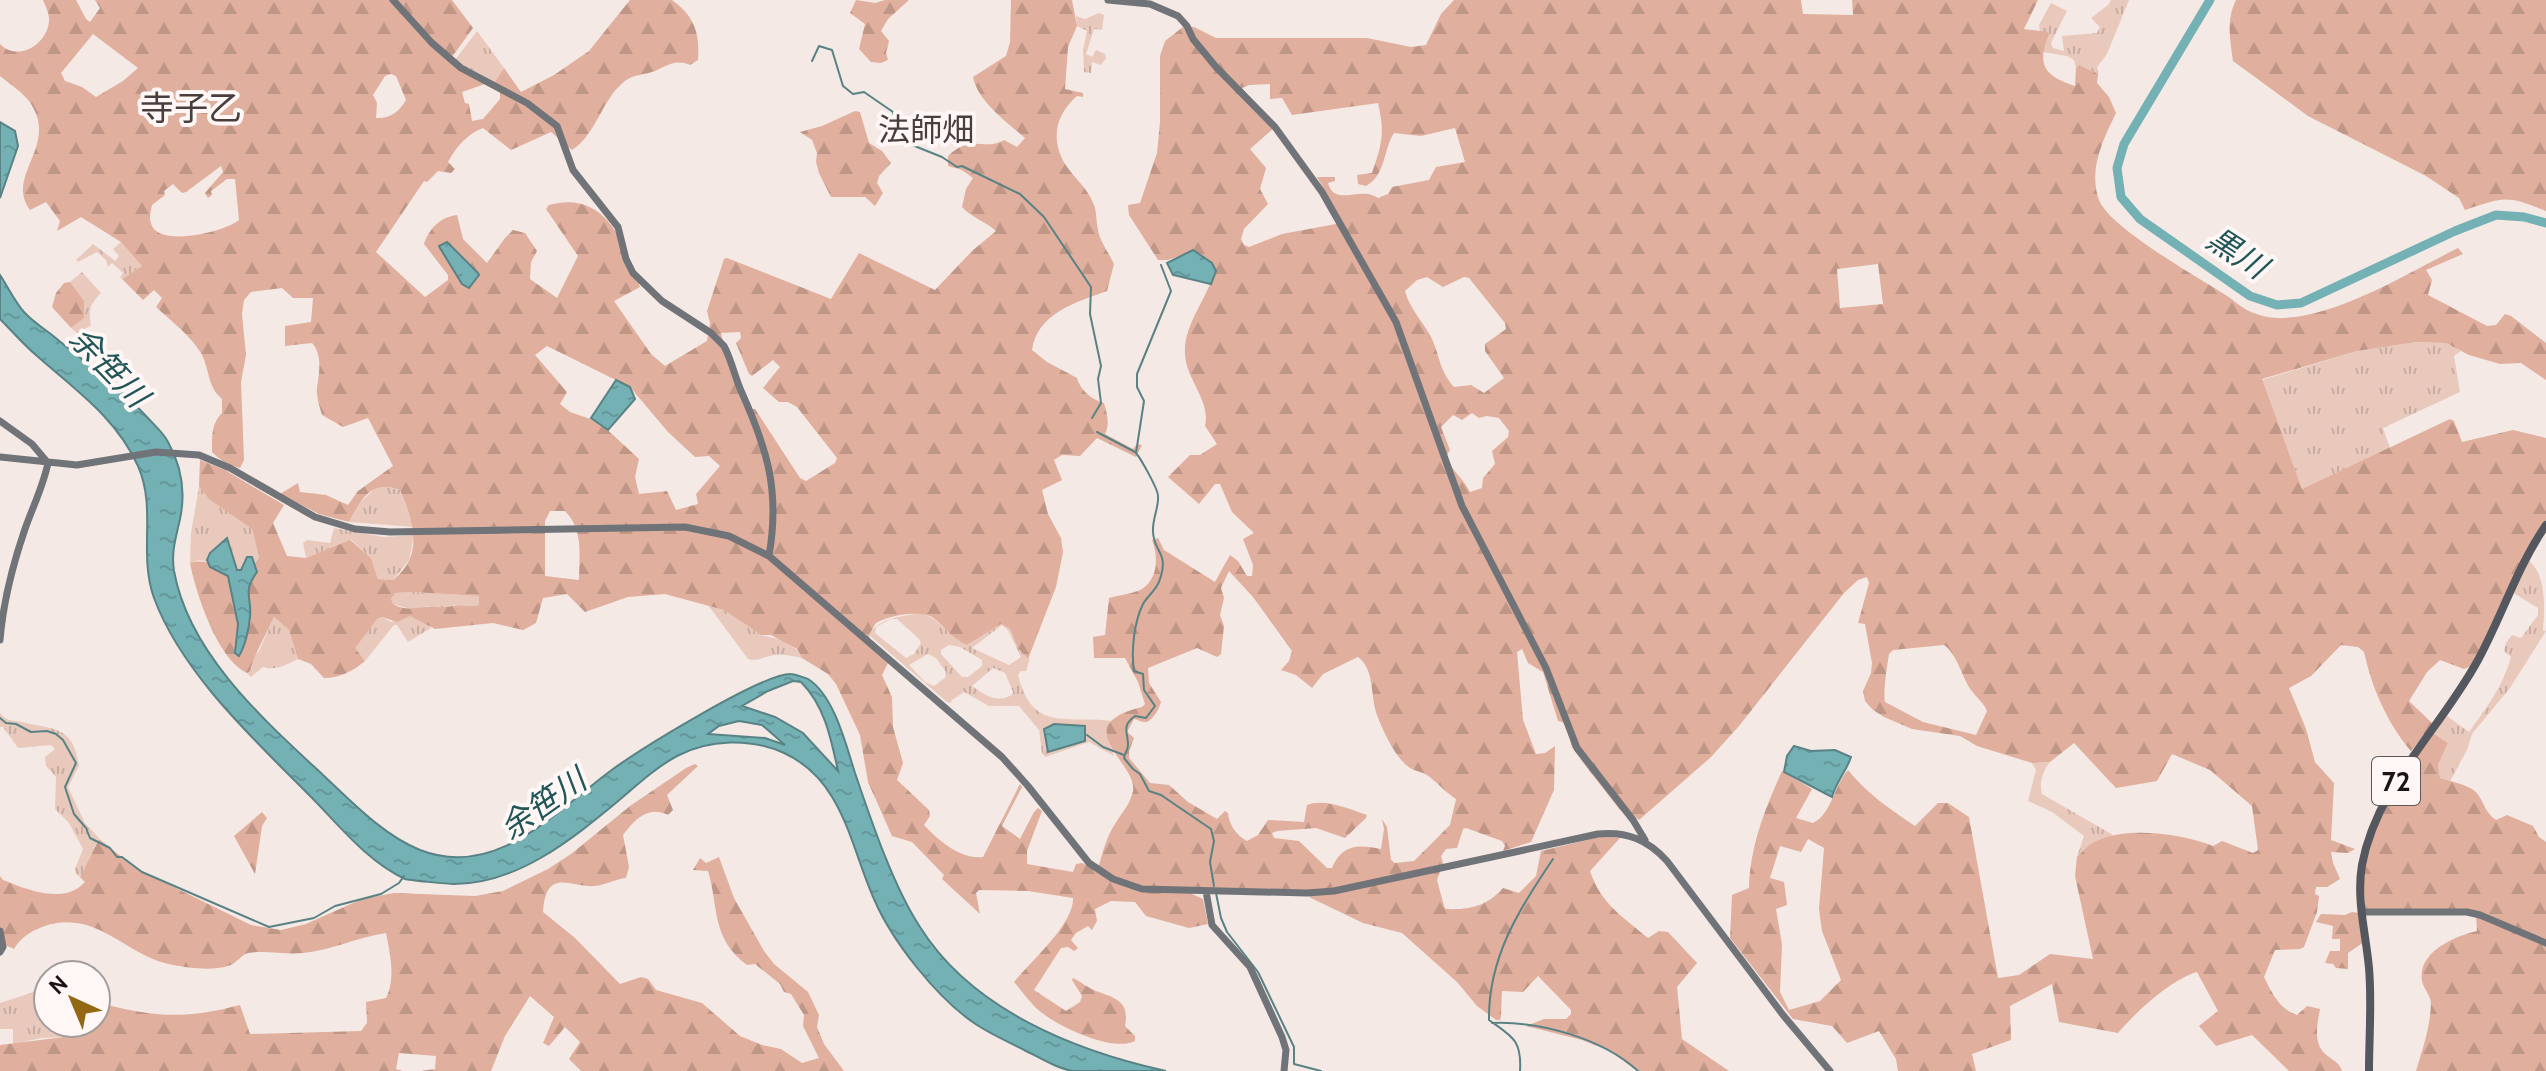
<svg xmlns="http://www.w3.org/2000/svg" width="2546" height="1071" viewBox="0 0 2546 1071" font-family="Cabin,'Noto Sans JP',sans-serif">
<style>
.grass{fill:url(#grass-tufts);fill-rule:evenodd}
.forest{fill:url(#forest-firs);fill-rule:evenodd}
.water{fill:url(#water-ripples);stroke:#598285;stroke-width:2;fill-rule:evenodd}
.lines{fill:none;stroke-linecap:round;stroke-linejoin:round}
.stream{stroke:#598285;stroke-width:2}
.river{stroke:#74b1b5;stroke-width:9}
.secondary{stroke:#707378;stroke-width:7}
.primary{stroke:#54575e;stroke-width:8}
.labels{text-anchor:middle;stroke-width:8;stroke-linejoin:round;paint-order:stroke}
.shield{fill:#fef7f5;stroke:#5e5958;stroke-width:2}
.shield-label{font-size:28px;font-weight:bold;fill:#191514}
.neighbourhood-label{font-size:32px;fill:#483e3b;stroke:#fef7f5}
.water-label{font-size:32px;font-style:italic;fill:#215659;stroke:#fef7f5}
.quarter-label{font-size:34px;fill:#483e3b;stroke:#fef7f5}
</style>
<defs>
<pattern id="grass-tufts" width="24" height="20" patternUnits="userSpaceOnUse" patternTransform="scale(2)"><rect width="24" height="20" fill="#eac9bd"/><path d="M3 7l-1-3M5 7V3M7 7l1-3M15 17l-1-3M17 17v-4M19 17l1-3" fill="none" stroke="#c8aca2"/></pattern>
<pattern id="forest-firs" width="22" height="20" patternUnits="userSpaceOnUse" patternTransform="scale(2)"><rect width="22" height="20" fill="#e0af9d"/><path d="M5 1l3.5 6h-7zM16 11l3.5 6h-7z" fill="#c09686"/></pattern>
<pattern id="water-ripples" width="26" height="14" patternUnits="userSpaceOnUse" patternTransform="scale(2)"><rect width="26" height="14" fill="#74b1b5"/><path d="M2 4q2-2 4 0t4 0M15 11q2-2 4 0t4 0" fill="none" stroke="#64979b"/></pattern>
</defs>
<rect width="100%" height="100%" fill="#f4e9e5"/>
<path class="grass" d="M2111,0H2129L2107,54L2097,67L2098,74L2079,66L2076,68L2074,60L2067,56L2043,52L2048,32L2040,33L2039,25L2051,3L2067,11L2051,43L2053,48L2064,51L2062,36L2097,33L2100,27L2091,18L2108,5Z
M1099,13L1104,15L1102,30L1094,29L1086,54L1092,57L1096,50L1105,54L1106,58L1101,65L1092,62L1091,73L1084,72L1083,50L1087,31L1077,26L1076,16L1085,19Z
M477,31L504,68L494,83L472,73L455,60Z
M121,242L142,266L122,279L120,277L123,273L112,263L108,267L106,260L97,252L78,262L76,260L93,244L115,261L119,256L113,249Z
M82,272L101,293C90,304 88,310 91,325L82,331L85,337L97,336L104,348V357L71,328L84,318V302L70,282Z
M2417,342L2446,343L2461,351L2454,356L2460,392L2383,428L2390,448L2302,489L2262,380L2357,351Z
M378,485L400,490L414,527L349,522L360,503Z
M199,486L210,499L252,529L259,557L254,566L255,561L244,560L240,570H237L234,566V561L221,546L209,562L199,560L190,563L191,533Z
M334,528L384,537L414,535L409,560L393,580L378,579L371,558L351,540L306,558L303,543L307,540L330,543Z
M2528,560C2546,574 2545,604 2543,630L2546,631L2510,688L2472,734L2467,750L2450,781L2440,778L2438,765L2448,743L2434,733L2447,716L2469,732C2487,707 2503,686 2511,657L2504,651L2506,643L2512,635L2521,638L2538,615V608L2512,592Z
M412,592L480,596L479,605L470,608L454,605L442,610L428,606L414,610L393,604L391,599L395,593Z
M708,605L724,610L761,635L782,640L797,650L802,658C793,656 784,654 775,655C765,656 758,662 748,659Z
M920,613C939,617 949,637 967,645L1001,624L1010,629L1018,648L1028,659L1030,657L1026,671H1021L1018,675C1033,733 1065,715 1112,721L1106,733L1114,756L1089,742L1045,757L1042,753L1039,730L1019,706H989L964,692L952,700L951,703L947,702L869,635C880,617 900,617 920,613ZM891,619H897L919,639L921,643L914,654L906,658L875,633L876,627ZM1002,625L1008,630L1021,657L1009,665L972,648ZM949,645L960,647L982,660V666L968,677H962L941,654V650ZM928,654L936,658L946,672L945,678L934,686L925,682L909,665ZM993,668L1005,673L1013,692L1012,695C996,703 986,696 972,686Z
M410,616L418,618L431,628L408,642L397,625H394L365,661L354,648L377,619L382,617L391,622Z
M274,617L289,630L298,659C285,665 277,671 263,667L251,677L247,673L252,667L250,662L259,651Z
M0,713C7,722 13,720 22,722C54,730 73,725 79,766L68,787L85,823L99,838L80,877L76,874L75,869L83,849L69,823L55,809L56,777L46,766L45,757L55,749L51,745L18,748L3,727H0Z
M2050,762C2043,770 2039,783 2042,794L2113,835L2093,842L2077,857L2084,836L2052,812L2028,801L2036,770L2032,763Z
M46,977L48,1023L77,1025L64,1037L42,1038L13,1044V1029H0V1003L40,990L39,980Z"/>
<path class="forest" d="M43,0H76L86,19L90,22L100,8L95,0H452L473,28L452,57L485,84L462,92L465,103L469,104L472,121L483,119L500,99V88L494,83L504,68L521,92L554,75L589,51L630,0H672C694,16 700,32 698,60L690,65C676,59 668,65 655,71C645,75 634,74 625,81C602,98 597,134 572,150L551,132L511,150L483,128C467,134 456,147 448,162L455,169L451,173L438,171L427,182L424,181L376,252L425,297L448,280V275L424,244C429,229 440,217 457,215L463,239L487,263L505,238L513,230L525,233L537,251L531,262L530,279L557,298L578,256L546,209L549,205C606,189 625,244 640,287L614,301L651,354L665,366L707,341L710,323L707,311L724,259L727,258L831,299L859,253L935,290L972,251L996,231C985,221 972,218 962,207L966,189L973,178L962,170L948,166V156C972,133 983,152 1004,140L1017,147L1025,138C1007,122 978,102 973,77L1006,56L1010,42L1011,0H1072L1077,26L1068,47L1065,89L1083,93V97L1077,96C1056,114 1050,139 1065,164C1074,178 1088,188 1094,205C1097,213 1096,222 1098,230C1100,242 1109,253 1114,264L1107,291C1077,302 1037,313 1032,350L1047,362L1077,378C1080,390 1092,400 1104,403C1107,414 1110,424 1105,434L1133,449L1137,444L1142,445L1136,457L1097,438L1080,456L1062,455L1054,460L1062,480L1042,490L1048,514L1061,538L1063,552L1056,587L1028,659L1018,648L1010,629L1001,624L967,645C952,639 945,626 932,617C920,610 886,615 875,624C875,625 869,635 869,635L871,646L888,663L882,675L892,697L893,727L903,763L897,780L929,810L930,816L924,825C938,840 961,860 983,857L1020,784L1022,787L1002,826L1020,839L1034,812L1038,808L1042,811L1027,851V864L1073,872L1076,864L1082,863L1094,869L1099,865C1103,851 1107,836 1115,824C1122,812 1130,805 1133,791C1138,763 1065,726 1142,707L1145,704L1138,682L1125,658H1094L1093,637L1105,635L1109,598C1119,595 1133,594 1142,589C1159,578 1158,555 1152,540L1158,538L1164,550L1215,582L1230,555L1238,561L1247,576H1252L1253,565L1243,539L1254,533L1232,512L1220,484H1215L1199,504L1168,477L1190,455H1200L1217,444L1205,426C1211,400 1186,380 1185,354C1183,324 1208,299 1214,271L1208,259L1194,251L1168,260H1158L1129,215L1128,205L1140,203L1157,153L1160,122V56L1165,41L1183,27H1194L1216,38H1367L1411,47L1426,45L1441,14L1454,0H1801L1803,14L1853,15L1852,0H2038L2024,29L2048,32L2049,34C2036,66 2045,76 2075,86L2076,68L2079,65L2098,74L2097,83L2109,97L2116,113C2103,140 2088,169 2099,200C2110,228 2196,276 2224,294C2233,299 2240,307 2249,311C2258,315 2268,318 2278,318C2334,319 2408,273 2458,248L2463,254L2426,270L2432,280L2428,295L2487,326L2496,325L2505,314L2511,316L2546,343V380L2521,363L2500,364L2469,355L2446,343L2417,342L2357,351L2262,379L2302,489L2450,419L2454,421L2462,442L2513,430L2546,438V523L2471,666L2464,669L2440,660L2427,672L2409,701L2433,724L2411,751C2387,723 2372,688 2364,652L2358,647L2341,645L2311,676L2289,688L2306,729L2315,762L2334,783L2331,840L2355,849L2348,853L2331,852L2333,863L2340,879L2327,887H2316L2315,894L2319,896L2317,912L2304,947L2300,949L2275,950L2264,977C2272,993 2279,1009 2297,1015L2307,1006L2320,1009C2317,1026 2312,1046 2329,1057C2336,1062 2339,1063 2342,1071H2289L2252,1035L2216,1046L2199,1026L2218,1011L2197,972C2170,980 2136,1012 2118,1033L2059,1022L2052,984L2010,1006L2011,1040L1972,1054L1976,1071H1898L1896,1059L1879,1031L1847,1043L1832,1026L1793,1019L1730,938L1732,895L1749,888C1750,846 1765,809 1782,771L1812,789L1796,818L1813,823C1832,814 1834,785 1848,770C1866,793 1891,810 1915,826L1938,803H1948L1969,817L1998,978L2019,975L2050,954L2093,959L2075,876L2077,857C2083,851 2089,844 2096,841C2128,826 2182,834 2213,846L2222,841L2253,853L2258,850L2252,806L2210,770L2172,754L2157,781L2116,788L2074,743L2050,762L2032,763L1977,746L1960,736L1912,729L1884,717L1873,710L1865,701L1863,691L1871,673L1872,663L1865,624L1858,623L1869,583L1867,577L1858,580L1844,593L1739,726L1711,757L1639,820L1633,815L1620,810L1584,764L1572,747L1565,723L1558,721L1543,672L1528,663L1522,649L1517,652L1523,720L1536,754L1545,753L1555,746L1554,790L1531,842L1503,851L1505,846L1502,841L1466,828L1463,829L1457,848L1446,849L1441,856L1443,863L1437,880L1444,906L1446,909C1470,910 1487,906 1503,888L1519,893L1536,876L1541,851L1604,836L1620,838L1590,871C1601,904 1623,917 1648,938L1659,931L1668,932L1697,963L1677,987L1682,1039L1729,1071H1637L1610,1051L1582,1040L1526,1026L1544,1019H1566L1571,1014V1010L1538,976L1523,992L1502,991L1501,1016L1500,1020H1496L1477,1006L1457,982L1402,933L1363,923L1311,898L1303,891L1192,889V894L1203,899L1208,924L1189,928L1146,916L1135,902L1111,901L1095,909L1097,921L1092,930L1088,926L1076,933L1071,940L1078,948L1074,951L1068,947L1061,948L1034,990L1066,1011L1080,1002L1082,996L1072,980L1073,978C1081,982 1088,988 1096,991C1115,998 1130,1001 1125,1026L1135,1036V1041C1111,1053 1052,1024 1035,1007C1027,999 1021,990 1014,982C1030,962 1074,924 1073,898L1028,891L979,890L976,893L980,914L942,879L944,875L912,842L892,836L868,782L860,735L836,684L828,674L802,658L797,649L771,635H761L724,610L665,594L628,597L585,612L567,594L543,598L536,623L523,630L493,623L435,629L410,616L397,622L382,617L377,619L355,648L365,661C353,671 340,678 324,678L311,664L298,659L289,630L274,617C266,635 254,654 250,671L247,673C217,659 196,593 190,563C214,556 229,575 243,592L247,578L259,557L252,529L209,499L199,486L200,460L225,470L284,505L273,523L287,556L306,558L350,540L371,558L378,579L393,580C425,555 413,520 400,490C370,479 362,499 349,522L319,514L280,494L298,483L300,492L326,495L348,505L358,491L393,466L368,418L343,427L322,415C320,407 316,397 317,388C319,374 323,355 312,343L285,346V326L311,322L313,298H293L282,288L251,292L244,300L242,314L246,355L241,382L244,460L240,468C228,465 220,460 212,452C212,437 211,424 222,413V399C207,386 210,370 201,353C190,335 171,321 156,307L162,298L154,290L143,300L122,279L142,266L121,242L81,217L57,231L60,221L46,202L30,210C4,175 61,145 29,101C22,92 10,84 0,76V44C18,63 50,43 49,18C49,13 45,5 43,0ZM93,34L138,68L123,81L96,97L82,87L65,81L61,73ZM391,74L396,76L406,100C399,112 390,119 376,118L377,103L373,95L385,76ZM1270,84V99L1282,98L1292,115L1378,103C1385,133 1382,144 1372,173L1357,175L1358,184L1366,186C1386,175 1383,150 1394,133L1421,136L1455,128L1465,162L1436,167L1429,180L1392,187L1388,194L1378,198C1361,185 1335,208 1328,183L1335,181V177H1317L1342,221L1336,224L1282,234L1249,247L1244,245L1241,239L1244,229L1268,204L1260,189L1266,168L1250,149L1273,129L1242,88L1249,85ZM221,166L223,172L205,193L208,198L212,195L211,191L227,179H235L239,220C224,232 168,245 154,229C148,221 150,214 152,205L165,195L164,191L173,184L182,193L186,192ZM1878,264L1883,304L1840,308L1837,269ZM1427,277L1443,287L1464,277L1469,278L1505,323L1506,329L1485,344V351L1504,378L1484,393L1471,385L1454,387C1438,369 1440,354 1430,335C1422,321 1409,307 1405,291L1417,280ZM740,332L741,338L736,343L749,374L752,376L773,360L780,367L763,388L779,402H788L797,407L837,458L835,463L806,481L800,478L755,409H748L723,342L721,333ZM547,346L630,387L668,432L695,457L709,456L720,466L696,494L698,504L676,510L667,491L639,494L635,477L639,459L599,422L570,412L560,404L567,392L535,355ZM1472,413L1479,418L1487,416L1499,418L1509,431L1508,437L1492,451L1495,464L1483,478L1482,488L1470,492C1462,477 1453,472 1446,457L1450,450L1441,427L1453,415L1462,420ZM550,511H565C584,530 579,556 579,580L545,576V521ZM1229,571L1253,597L1292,651L1289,661L1281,670L1296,675L1312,688L1323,674L1358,657C1375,669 1370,696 1377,715C1383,731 1395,758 1410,768C1415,771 1422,772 1427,775C1437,782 1445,792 1456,799L1450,825L1414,861L1395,863L1391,860L1387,827L1382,819L1384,829L1381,849C1357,844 1342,845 1332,868H1327L1299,841L1274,838L1272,833L1277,831L1316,828L1345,838L1366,818L1367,815C1350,809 1324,798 1307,805L1304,822L1268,820L1258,835L1247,841C1237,836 1229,825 1228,813L1225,811L1217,819L1188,802L1169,785L1150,783L1129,758V751L1134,738L1127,732L1134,719C1137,719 1140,722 1144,722C1152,723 1159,709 1161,702L1149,683L1148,668L1197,648L1217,657L1221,654L1224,626L1220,615L1224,598L1221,588ZM412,592L479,596V605C469,608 461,604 452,606C438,609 437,606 426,607C413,608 405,611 393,604L391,599L395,593ZM1944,645C1957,654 1962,677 1971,690C1977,698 1983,702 1987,711L1976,735L1923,722L1885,702C1883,691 1887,666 1889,654L1893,650ZM1808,839L1824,848L1819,909L1822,931L1841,980L1820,1001L1789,1010L1780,992L1782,945L1776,909L1787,905L1784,882L1770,878L1780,846L1801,852Z
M856,0L875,3L885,0H909L888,19L881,31L889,41L886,53L888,60L881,63L871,62L859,49L865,24L850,13Z
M2236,0H2546V211C2506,195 2505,197 2465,210L2459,198L2426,176L2308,116L2233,61C2230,39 2226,20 2236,0Z
M855,111L860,112L869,143L882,151L891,163L879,176L877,183L883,193L875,206L865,197H831L819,173L816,162L817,153L812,140L800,132L822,126Z
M70,282L84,301V318L71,328L52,307L56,293L64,283Z
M2432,732L2448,743L2438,765L2440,778C2450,781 2463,784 2472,789C2484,797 2482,810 2496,820L2507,815L2533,826L2539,837L2546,842V1071H2416C2423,1048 2430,1028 2431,1004C2431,995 2424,990 2422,981C2417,952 2455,936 2477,931L2476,914L2365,910L2363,873L2381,811Z
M695,764L698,766L667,795L673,810L668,815C648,805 635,819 623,835L629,867L626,878C616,879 605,885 595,886C571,888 546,866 543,912L575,938L620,984L641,977L648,979L656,990L702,1003L740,1036L762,1045L781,1049L802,1063L819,1058L803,1026L804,1015L791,994L784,992L780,984L755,964L747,965C711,938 719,908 708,871L693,870L700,858L706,863L719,857L734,898L764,951L774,964L808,992L819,1015L817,1027L824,1044L844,1071H581L569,1059L580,1042L565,1027L549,1046L543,1043L554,1017L530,996L505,1036L491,1071H420L435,1069L436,1056L399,1053L396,1069L403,1071H0V1045L64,1037L76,1023H96V1002C153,1017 183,1020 240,1005L250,1034L361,1031L367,1023L366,1002L386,998C396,979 390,953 386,933C358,937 332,950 303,953C285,955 266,950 248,953C241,955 236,964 228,966C212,971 189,968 173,965C125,957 97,907 42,927C30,932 21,937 14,949L5,945L0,927V876L3,880C28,890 64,905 85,882L80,877L99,839L137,869L251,925L281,930L306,924L362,899L394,893L475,896L503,891L548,869L571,854L630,806L686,768Z
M262,812L267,818L262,826L255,874L234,836Z
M2352,912L2359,913L2364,942L2348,953V969L2336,968L2333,964L2325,963L2330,951H2340V939H2332L2333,926L2316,922L2321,914L2345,915Z"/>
<path class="water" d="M0,122L15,131L18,146L0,198Z
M447,242L478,273L479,275L469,288L462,284L440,248L439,246Z
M1193,250L1212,263L1216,271L1211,284L1173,275L1167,263Z
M0,275C8,287 15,302 24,312C32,321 43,328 52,335C83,361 118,385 145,415C153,424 163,432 168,442C182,467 186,491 180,519C176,537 171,552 174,571C189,654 264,720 323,775C352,802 383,835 420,850C497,880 557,810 613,769C641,749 763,673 791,674C794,674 806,678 808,679C834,695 846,745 855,773C871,820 893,886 920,927C972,1010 1075,1051 1166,1071C1136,1071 1102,1071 1073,1071C1057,1069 1041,1058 1026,1051C1009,1042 990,1034 974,1023C936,997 892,941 874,899C850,845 843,780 784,753C751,738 709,739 677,756C655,768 636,786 617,802C571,840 517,884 454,884C448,884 408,880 405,879C369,862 343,830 316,802C259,744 183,676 154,598C138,553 157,509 138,466C116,417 74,389 36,355C23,344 12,331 0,319ZM793,681L801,682C825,706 831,739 838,771L803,733L775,717L742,706L768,691ZM739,721L762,725L785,745L765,738L708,734L719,726Z
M616,380L630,387L635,399L608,430L591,418Z
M227,538L237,570H241L247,557H252L257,572C242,593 252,595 250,617C249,629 245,646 239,656L235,653L238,624L228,576L210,567L207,560L210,553Z
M1054,724L1085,726V741L1048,752L1044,729Z
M1794,746L1811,751L1835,750L1851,757C1847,770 1836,782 1832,797L1784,772L1787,756Z"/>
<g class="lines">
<path class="stream" d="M812,61L819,46L832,50L843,86L853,94L864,92L893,112L895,121L912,145L942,157L957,167L962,166L1020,194L1044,217L1091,287L1090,314L1101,366L1098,379L1101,403L1092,418
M1161,265L1171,291L1137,374V387L1144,401L1136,453C1141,459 1158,489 1158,496C1159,507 1152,520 1153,532C1154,553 1169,552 1160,579C1157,590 1148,595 1143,604C1134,622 1131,651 1134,671L1143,674L1144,690L1155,706L1146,718L1135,716C1121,726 1128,732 1128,745C1128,749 1125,753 1124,758L1133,769L1140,774L1149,791L1161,795L1211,829L1214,841L1210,862L1214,886
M1097,432L1135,452
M0,718L6,723L16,724L31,732L47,731L56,734L63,740L76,763L65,787L74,814L86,828L90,838L110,848L117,857H122L142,872L269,927L314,918L335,906L381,894L399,883L404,876
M1087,735L1103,747L1124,755
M1216,893L1221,918L1227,932L1258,972L1294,1047V1064L1321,1071
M1492,1023C1539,1021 1602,1038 1638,1071
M1520,1071C1522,1039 1511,1036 1489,1020C1488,958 1519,909 1553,859"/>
<path class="river" d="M2210,0L2124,144L2117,168L2121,197L2140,219L2250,296L2277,305L2301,303L2455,231L2496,215L2524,217L2546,223"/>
<path class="secondary" d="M393,0L432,43L461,68L527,103L557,126L573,170L618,227L626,259L633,273L662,301L711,333L724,346C732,361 735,378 742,393C768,451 780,492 769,556
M1108,0L1150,4L1178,16L1187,26L1193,39L1216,67L1275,127L1322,192L1396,322L1462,506L1546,668L1577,748L1633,820L1645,840
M0,421L32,444L48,463C43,487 33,506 25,529C13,564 3,603 0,640
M0,457L77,465L156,452L199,455L230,468L315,517L355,529L390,532L685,527L729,536L769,556L1002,757L1028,786L1089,863L1113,879L1142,889L1307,893L1334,891L1598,834C1627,831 1648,840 1667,861L1783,1015L1830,1071
M1206,891L1212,925L1250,967L1282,1037L1286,1050L1284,1071
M2362,912H2467L2480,915L2546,943
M0,931L3,947L0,952"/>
<path class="primary" d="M2369,1071C2369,1037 2372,1002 2369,968C2366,934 2356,899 2362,865C2377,785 2440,730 2478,660C2502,616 2517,567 2546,525"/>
</g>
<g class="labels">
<rect class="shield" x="2372" y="757" width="48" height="48" rx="6"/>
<g class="shield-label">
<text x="2396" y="791">72</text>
</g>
<g class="neighbourhood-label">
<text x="926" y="141">法師畑</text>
</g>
<g class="water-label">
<text transform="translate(2237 253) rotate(33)" y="11">黒川</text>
<text transform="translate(109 367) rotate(46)" y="11">余笹川</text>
<text transform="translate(543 804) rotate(-35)" y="11">余笹川</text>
</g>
<g class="quarter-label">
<text x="191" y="120">寺子乙</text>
</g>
</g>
<g transform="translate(72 999) rotate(316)"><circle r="38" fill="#fef7f5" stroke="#a29d9b" stroke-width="2"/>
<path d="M0-6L14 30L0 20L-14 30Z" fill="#926912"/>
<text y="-12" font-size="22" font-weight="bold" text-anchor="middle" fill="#191514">N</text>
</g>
</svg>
